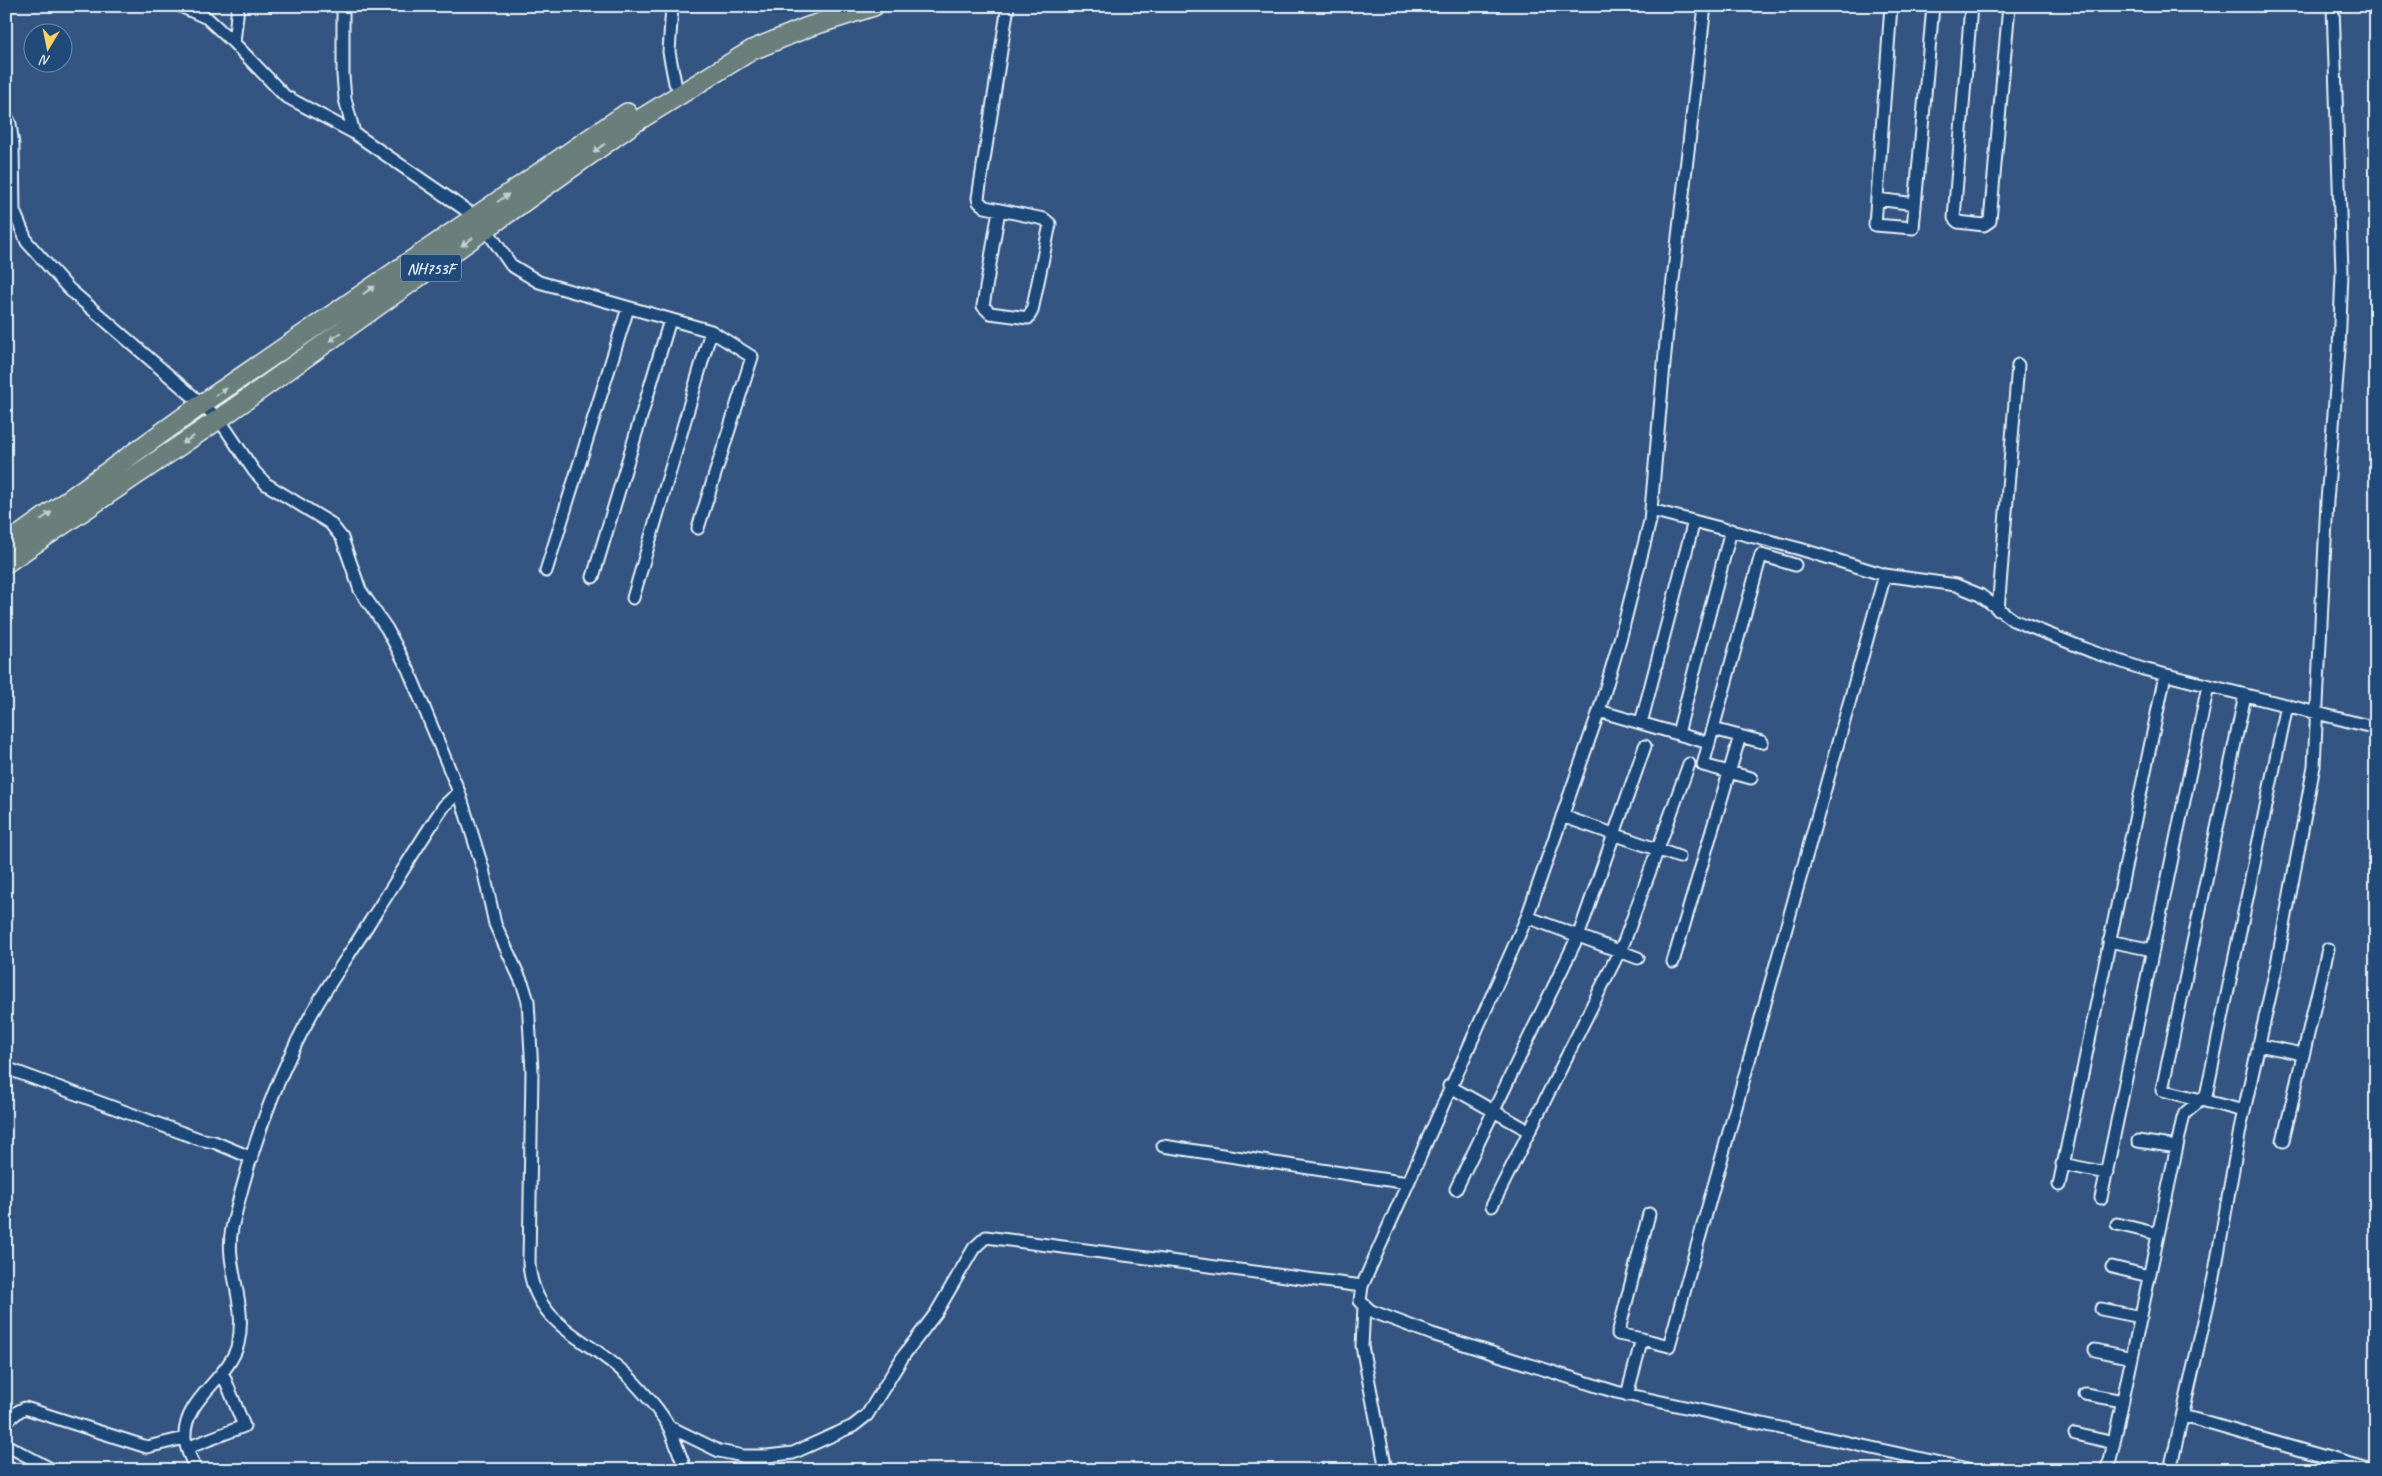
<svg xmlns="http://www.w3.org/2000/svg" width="2382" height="1476" viewBox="0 0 2382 1476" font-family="Caveat,sans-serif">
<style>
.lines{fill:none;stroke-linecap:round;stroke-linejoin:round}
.minor-casing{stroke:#e8f1f8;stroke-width:15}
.trunk-casing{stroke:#e8f1f8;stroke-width:22}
.minor{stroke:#1f4a7a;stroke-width:11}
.trunk{stroke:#6a7f7c;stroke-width:19}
.oneway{fill:#c2cfd3}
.labels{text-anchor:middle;stroke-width:4;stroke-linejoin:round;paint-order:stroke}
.shield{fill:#1f4a7a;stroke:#acbfd2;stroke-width:1}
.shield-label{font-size:16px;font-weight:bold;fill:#e8f1f8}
</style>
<rect width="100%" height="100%" fill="#345482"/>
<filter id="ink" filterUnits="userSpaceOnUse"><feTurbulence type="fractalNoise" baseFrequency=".02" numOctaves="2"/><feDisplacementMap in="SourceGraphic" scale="10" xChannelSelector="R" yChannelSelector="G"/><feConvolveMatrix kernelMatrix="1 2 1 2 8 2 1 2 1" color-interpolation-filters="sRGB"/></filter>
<g filter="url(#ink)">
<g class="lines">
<defs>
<path id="minor" d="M180,6L207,18L234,43L285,96L354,133L476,217
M343,6V75L345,99L354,133
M672,6L669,52L675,83
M1705,6L1667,331L1650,521L1621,636L1599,711L1527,917L1362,1286L1360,1301L1371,1311L1432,1334L1616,1392L1973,1470
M1891,6L1875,225L1913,228L1933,6
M1971,6L1954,218L1958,222L1984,225L1990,221L2009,6
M234,43L238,6
M6,114L10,124L13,145L14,211L27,242L69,289L219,419L254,471L266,484L330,523L342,538L360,590L387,629L408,669L459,792L483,869L495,924L523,985L528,1001L532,1071L529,1263C533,1327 592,1339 631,1379C644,1393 660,1410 669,1427C675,1441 680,1456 686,1470
M1877,199L1915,204
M999,210L983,306L990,313L1028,318L1032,311L1050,224L1044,219L985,207L979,202L978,198L1008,6
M486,229L511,265L539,282L711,331L752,357L698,528
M1651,510L1800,549L1885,575L1956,585L1980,595L2013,620L2093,652L2143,669L2376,728
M546,571L628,308
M593,577L670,320
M633,598L711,331
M1998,610L2018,365
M1599,711L1709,743L1761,555L1795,565
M1641,723L1694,521
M1713,729L1762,742
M1678,733L1731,530
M1709,743L1703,765L1751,778
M1562,816L1679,857
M1527,917L1638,958
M2109,941L2153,950
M1673,962L1740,736
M2258,1045L2303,1054
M6,1068L199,1139L214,1142L252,1158
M1449,1086L1529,1131
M2244,1111L2162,1090L2245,695
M2138,1141L2177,1147
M2283,1141L2328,949
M1163,1146L1408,1183
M2062,1164L2107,1173
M2059,1185L2165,675
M1456,1189L1579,934L1645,746
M2101,1198L2208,686
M1492,1206L1624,942L1689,764
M2117,1224L2158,1234
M2112,1267L2149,1276
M1364,1306L1362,1346L1386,1470
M2101,1309L2141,1317
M1642,1339L1618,1334L1649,1214
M2095,1350L2132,1358
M2085,1394L2123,1401
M1627,1395L1642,1339L1669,1346L1885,575
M2183,1416L2371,1470
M6,1422L19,1411L25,1408L147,1447L185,1438
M668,1426L719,1451L743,1456H767L793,1453L853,1426L867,1415L904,1355L936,1313L974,1248L986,1237L1362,1286
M2075,1434L2114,1443
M6,1445L53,1470
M187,1448L244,1426L223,1374
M196,1470C192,1460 185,1449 185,1438C183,1399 229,1379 238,1344C248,1303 224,1266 232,1228C249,1155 275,1079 312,1013C330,981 352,951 371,920C396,882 419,843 444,806L459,792
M2108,1470L2183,1118L2185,1113L2206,1096L2287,705
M2170,1470L2214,1277L2241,1124L2276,969L2314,766L2327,501L2339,350L2342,272L2333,6"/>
<path id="trunk" d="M6,545L202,404L627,113
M6,563L219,419L634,123L752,50L808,27L874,6"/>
</defs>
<use href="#minor" class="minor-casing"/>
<use href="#trunk" class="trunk-casing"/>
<use href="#minor" class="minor"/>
<use href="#trunk" class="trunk"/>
</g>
<defs><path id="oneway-solid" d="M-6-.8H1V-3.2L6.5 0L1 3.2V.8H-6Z" transform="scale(1.25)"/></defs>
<g class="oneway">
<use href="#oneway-solid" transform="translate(599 148) rotate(144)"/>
<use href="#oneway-solid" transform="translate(503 198) rotate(-35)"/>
<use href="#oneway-solid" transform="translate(467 242) rotate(145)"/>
<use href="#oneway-solid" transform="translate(369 290) rotate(-34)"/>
<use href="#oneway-solid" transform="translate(335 337) rotate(144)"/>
<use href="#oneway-solid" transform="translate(221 392) rotate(-34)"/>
<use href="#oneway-solid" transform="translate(188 440) rotate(146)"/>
<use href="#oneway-solid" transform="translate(46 516) rotate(-36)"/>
</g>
</g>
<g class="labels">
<rect class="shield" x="401" y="254.5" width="60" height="27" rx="4"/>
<g class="shield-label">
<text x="431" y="274">NH753F</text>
</g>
</g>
<rect width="2382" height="1476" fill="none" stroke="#1f4a7a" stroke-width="25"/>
<rect x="12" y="12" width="2357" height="1451" fill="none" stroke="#e8f1f8" stroke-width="2" filter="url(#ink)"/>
<g transform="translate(48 48) rotate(190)"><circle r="24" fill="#1f4a7a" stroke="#6f8dac"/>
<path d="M0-4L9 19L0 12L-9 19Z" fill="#ffd166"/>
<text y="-8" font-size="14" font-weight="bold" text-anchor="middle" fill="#e8f1f8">N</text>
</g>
</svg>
